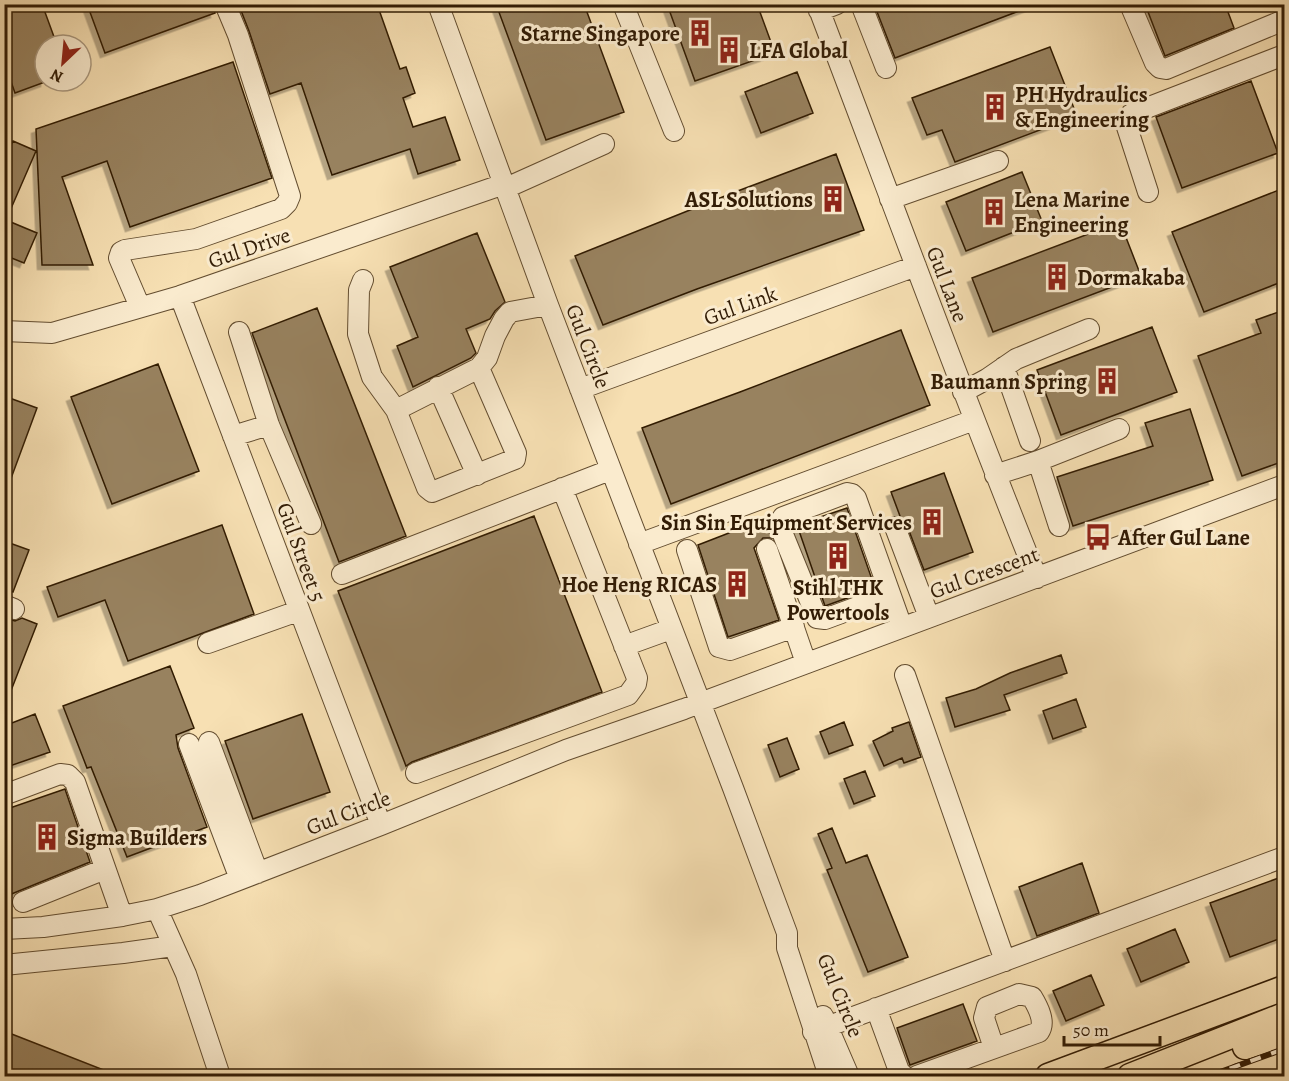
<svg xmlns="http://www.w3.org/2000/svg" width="1289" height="1081" viewBox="0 0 1289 1081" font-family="Alegreya,serif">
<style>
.building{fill:#98825f;stroke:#321c05;stroke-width:1.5;filter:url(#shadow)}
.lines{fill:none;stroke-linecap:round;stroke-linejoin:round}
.minor-casing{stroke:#634d30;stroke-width:22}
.major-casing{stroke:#321c05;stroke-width:27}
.minor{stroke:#faebce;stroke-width:20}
.major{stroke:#f7e0b3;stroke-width:24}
.rail-casing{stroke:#321c05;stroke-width:6}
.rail{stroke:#faebce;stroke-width:4;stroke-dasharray:11;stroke-linecap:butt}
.labels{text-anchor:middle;stroke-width:6;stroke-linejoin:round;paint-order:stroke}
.poi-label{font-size:22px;font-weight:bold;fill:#321c05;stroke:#faebce;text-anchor:start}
.street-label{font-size:22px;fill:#321c05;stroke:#faebce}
</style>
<defs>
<filter id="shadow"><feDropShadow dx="-4.5" dy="4.5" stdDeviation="0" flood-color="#0004"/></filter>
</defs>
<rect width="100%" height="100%" fill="#f7e0b3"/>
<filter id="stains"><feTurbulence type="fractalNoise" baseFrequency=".00333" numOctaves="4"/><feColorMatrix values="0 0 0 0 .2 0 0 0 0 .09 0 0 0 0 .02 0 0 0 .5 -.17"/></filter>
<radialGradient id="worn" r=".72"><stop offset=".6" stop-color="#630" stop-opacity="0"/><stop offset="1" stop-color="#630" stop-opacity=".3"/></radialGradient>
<path class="building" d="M4,4H42L57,45H45V82L15,93L8,73L4,74Z
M87,4H212L215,13L105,53Z
M250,4H377L400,69L406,67L415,93L403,98L413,127L445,117L460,160L418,174L410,149L332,175L301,83L270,94L249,31L240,8Z
M496,4H584L624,112L546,140Z
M667,4H757L775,53L695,81Z
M874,4H1034L1035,5L895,58Z
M1145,4H1225L1234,28L1165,56Z
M1050,47L1077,116L955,162L942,130L927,135L912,98Z
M233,62L272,178L130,227L107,161L62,177L93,265H42L36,129Z
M797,72L813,113L761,133L745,92Z
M1251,81L1278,153L1182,188L1156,117Z
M13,141L36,151L6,220L37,233L24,263L4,255V160Z
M836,154L864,230L697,289L603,325L575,256L735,192Z
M1022,172L1042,221L966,251L946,202Z
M1284,188V281L1204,312L1172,232Z
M1120,222L1141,276L993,332L972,278Z
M477,233L505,302L495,311L490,319L466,329L476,353L471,358L413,387L397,346L418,337L390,267Z
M317,308L406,536L339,562L252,333Z
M1284,310V461L1242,476L1198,356L1261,333L1256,320Z
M1152,327L1177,392L1061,435L1037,370Z
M901,330L930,405L671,504L642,428L740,392Z
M158,364L199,471L112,504L71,397Z
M4,396L37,408L6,492H4Z
M1190,409L1213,480L1073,526L1057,477L1153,446L1145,423Z
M944,473L973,552L924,570L906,523L900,516L891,492Z
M847,508L875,588L825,606L797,525Z
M534,516L602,692L412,762L406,766L338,591Z
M765,519L772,538H763L754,548L779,620L728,637L698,545Z
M222,525L254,614L128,661L105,600L58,617L47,587Z
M4,541L29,550L13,592L4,588Z
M4,618L15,621L22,618L37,624L5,706Z
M1061,655L1067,673L1004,695L1010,710L955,727L946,698L976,689L1010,673Z
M170,666L194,728L176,735L178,748L207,827L127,857L91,767L87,768L63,706Z
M1076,699L1086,727L1053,739L1043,711Z
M35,714L50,752L4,768V726Z
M302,714L330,792L253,819L225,741Z
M844,722L853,745L829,754L820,732Z
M909,722L921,757L904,763L902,758L884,766L873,741L893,731L892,728Z
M787,738L799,769L780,777L768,745Z
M865,771L875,796L854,804L844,779Z
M65,789L90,862L9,895L4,883V810Z
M832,828L846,863L867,855L908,957L868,972L827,870L832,868L818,834Z
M1082,863L1099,913L1037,936L1019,887Z
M1284,876V937L1230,957L1210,903Z
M1175,929L1189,962L1141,982L1127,949Z
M1091,975L1104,1005L1066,1021L1053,991Z
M963,1004L977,1041L910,1065L897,1028Z
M4,1031L119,1076V1077H4Z"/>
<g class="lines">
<defs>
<path id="minor" d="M438,4L548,305L733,788L787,933V948L829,1076
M623,4L674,131
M817,4C890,196 960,388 1037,578
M861,4L886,68
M1133,4L1132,9L1155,63L1160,68L1166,69L1284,20
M819,11L837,4
M506,188L604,144
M1148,192L1126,124L1131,114L1284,55
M890,199L998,161
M363,280L359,290L358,334L372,377L396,410L427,488L432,492L515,459L516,453L479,368
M180,296L381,825
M140,307L119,258L121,252L125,250L196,239L281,209L287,203L290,196L238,35L225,4
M4,331L52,333L180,296L504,184
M239,332L269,425L311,524
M1004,367L1030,441
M438,387L477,475
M580,389L916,266
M963,392L987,379L1016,359L1089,329
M396,410L479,368L487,358L495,336L504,319L510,312L548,305
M233,436L269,425
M1038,461L1059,526
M995,475L1038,461L1119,429
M895,527L929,617
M639,544L974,420
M767,549L806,663
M687,550L719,647L730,650L794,627
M342,574L610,470
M890,595L825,619L817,618L780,527L781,520L783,517L847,493L852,494L856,498L902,627
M4,605L14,609
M208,643L298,611
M624,646L671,629
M905,675L1005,961
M209,742L258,873
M189,744L240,879
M416,773L628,695L636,684L637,678L562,488
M4,795L60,774L68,775L75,782L122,916
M23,902L105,869
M157,909L186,974L220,1076
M4,929L43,927L122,916L157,909L200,895L381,825L566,750L684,709L1284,485
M4,965L123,953L173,946
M876,1008L899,1071L904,1076
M823,1016L849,1076
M813,1032L1284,857
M917,1076L1039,1032C1046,1022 1038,1007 1032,997L1019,994L987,1007L984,1018L994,1048"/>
<path id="major" d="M1245,1047L1284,1034
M1048,1076L1284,988
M1130,1076L1284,1015
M1240,1076L1284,1064"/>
</defs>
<use href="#minor" class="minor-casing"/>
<use href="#major" class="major-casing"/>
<use href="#minor" class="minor"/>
<use href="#major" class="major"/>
<defs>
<path id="rail" d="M1209,1076L1284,1049"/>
</defs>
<use href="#rail" class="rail-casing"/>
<use href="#rail" class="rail"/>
</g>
<defs>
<symbol id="building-bare" viewBox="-9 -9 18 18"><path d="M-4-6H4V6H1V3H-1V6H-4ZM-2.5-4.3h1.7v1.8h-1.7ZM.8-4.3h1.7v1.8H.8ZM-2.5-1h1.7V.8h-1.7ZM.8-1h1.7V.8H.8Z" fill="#8f2418" stroke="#faebce" stroke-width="2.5" paint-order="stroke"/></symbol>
<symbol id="bus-bare" viewBox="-9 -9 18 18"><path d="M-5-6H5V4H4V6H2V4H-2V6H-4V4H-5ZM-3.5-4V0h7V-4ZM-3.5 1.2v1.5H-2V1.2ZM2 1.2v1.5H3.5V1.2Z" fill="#8f2418" stroke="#faebce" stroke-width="2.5" paint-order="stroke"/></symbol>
</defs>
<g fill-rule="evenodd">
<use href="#building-bare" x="681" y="14" width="38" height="38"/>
<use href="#building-bare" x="710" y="31" width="38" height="38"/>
<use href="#building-bare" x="976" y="88" width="38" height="38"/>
<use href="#building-bare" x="814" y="180" width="38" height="38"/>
<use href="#building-bare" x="975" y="193" width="38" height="38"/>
<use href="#building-bare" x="1038" y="258" width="38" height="38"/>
<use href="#building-bare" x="1088" y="362" width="38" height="38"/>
<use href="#building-bare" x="913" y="503" width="38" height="38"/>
<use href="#bus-bare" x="1079" y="518" width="38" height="38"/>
<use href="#building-bare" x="819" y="537" width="38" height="38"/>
<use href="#building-bare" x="718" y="565" width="38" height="38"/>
<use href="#building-bare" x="28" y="818" width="38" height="38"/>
</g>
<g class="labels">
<g class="poi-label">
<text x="680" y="41" text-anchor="end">Starne Singapore</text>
<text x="749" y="58">LFA Global</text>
<text x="1015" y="102">PH Hydraulics<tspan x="1015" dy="25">&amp; Engineering</tspan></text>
<text x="813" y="207" text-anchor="end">ASL Solutions</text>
<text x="1014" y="207">Lena Marine<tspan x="1014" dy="25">Engineering</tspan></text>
<text x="1077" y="285">Dormakaba</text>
<text x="1087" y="389" text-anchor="end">Baumann Spring</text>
<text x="912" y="530" text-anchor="end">Sin Sin Equipment Services</text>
<text x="1118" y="545">After Gul Lane</text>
<text x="717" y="592" text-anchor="end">Hoe Heng RICAS</text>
<text x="838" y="595" text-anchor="middle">Stihl THK<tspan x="838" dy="25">Powertools</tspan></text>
<text x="67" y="845">Sigma Builders</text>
</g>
<g class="street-label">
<text transform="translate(249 247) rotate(-19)" y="8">Gul Drive</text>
<text transform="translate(948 284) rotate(69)" y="8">Gul Lane</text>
<text transform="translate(740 305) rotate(-20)" y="8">Gul Link</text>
<text transform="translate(589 346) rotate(69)" y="8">Gul Circle</text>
<text transform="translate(302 552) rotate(70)" y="8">Gul Street 5</text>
<text transform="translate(984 572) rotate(-20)" y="8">Gul Crescent</text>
<text transform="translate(348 812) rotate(-21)" y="8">Gul Circle</text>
<text transform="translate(841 995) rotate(68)" y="8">Gul Circle</text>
</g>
</g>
<rect width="1289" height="1081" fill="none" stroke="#f7e0b3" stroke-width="24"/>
<rect x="6" y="6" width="1277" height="1069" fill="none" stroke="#321c05" stroke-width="3"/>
<rect x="12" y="12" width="1265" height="1057" fill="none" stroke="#321c05" stroke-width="1.5"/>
<g transform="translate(63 63) rotate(206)"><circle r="28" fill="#faebce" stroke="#aa987e" stroke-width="1.5"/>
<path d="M0-4.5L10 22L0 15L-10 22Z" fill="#8f2418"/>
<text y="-9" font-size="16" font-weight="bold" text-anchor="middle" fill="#321c05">N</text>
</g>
<path d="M1064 1036v9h96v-9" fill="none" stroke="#321c05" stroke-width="3"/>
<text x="1073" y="1036" font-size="18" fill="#321c05" stroke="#faebce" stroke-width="4.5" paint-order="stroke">50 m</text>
<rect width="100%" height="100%" filter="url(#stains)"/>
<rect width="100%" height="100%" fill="url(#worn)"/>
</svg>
